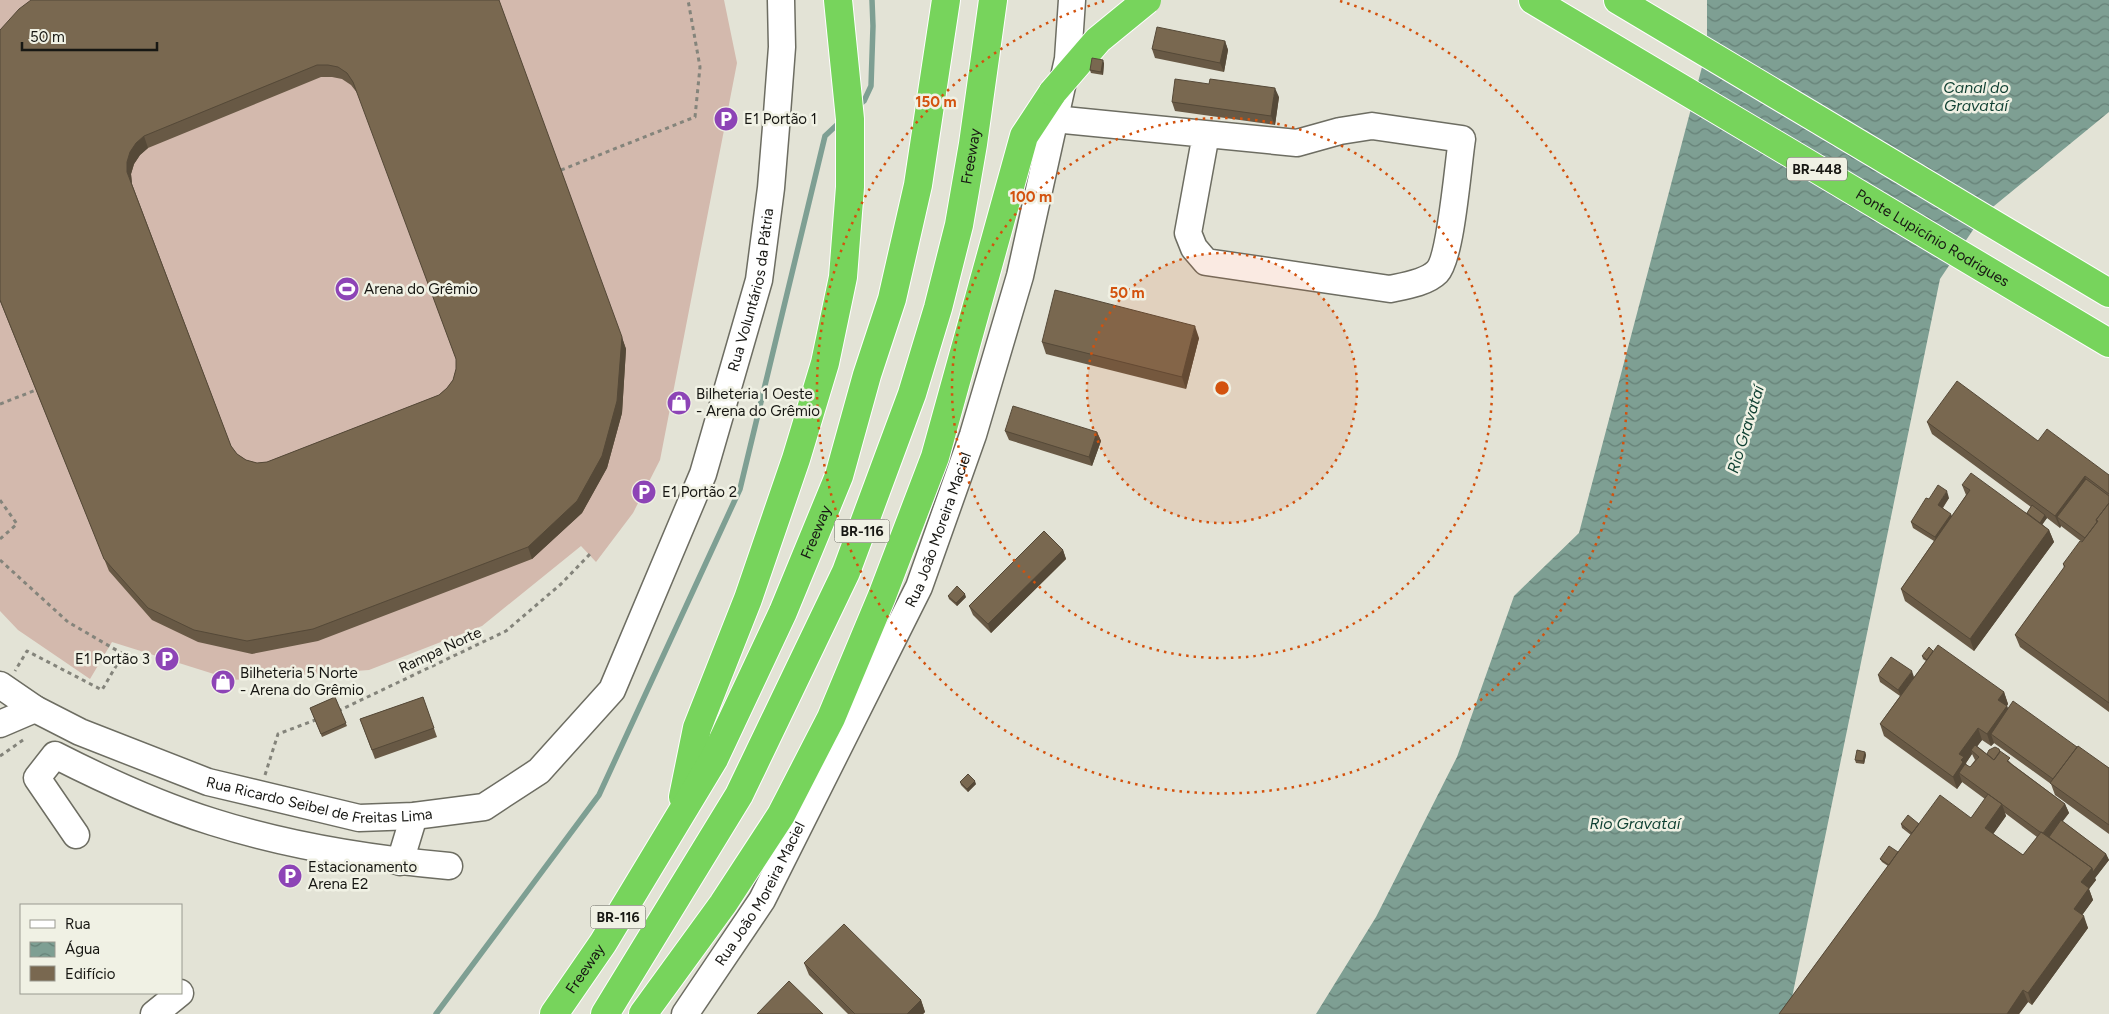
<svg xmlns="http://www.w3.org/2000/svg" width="2109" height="1014" viewBox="0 0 2109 1014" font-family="Figtree,sans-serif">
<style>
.grass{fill:#d3b9ad}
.water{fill:url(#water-waves)}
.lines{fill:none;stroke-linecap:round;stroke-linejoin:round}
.stream{stroke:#7e9f93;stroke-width:5.5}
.minor-casing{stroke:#6d6d62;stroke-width:29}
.highway-casing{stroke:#fff;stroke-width:30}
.path{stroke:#84847b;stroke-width:3;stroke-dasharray:4 4;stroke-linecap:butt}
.minor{stroke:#fff;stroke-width:26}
.highway{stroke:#77d45c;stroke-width:28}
.highway-bridge-casing{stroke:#fff;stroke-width:30;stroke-linecap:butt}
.highway-bridge{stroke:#77d45c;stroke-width:28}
.wall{fill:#685945;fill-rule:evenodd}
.shaded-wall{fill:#554938}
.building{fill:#796850;stroke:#554938;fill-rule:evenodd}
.ring{fill:none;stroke:#d3520d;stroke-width:2.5;stroke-dasharray:2.5 5}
.labels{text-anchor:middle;stroke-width:5;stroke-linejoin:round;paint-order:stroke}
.shield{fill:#f0f1e4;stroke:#585852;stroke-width:1}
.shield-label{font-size:14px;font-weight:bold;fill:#171713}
.poi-label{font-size:15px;fill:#171713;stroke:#f0f1e4;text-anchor:start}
.street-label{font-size:15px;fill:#171713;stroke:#f0f1e4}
.water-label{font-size:16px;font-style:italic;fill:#0e3f31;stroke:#f0f1e4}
.centre{fill:#d3520d;stroke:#f0f1e4;stroke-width:2.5}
.ring-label{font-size:15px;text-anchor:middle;font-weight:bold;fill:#d3520d;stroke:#f0f1e4;stroke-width:5;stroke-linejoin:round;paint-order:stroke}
</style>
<defs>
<pattern id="water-waves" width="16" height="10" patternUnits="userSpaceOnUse" patternTransform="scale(1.25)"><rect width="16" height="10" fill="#7e9f93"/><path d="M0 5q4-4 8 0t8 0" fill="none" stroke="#668177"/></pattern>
</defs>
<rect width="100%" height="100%" fill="#e3e3d6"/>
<path class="grass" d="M0,0H724L737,63L660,460L633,513L596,562L581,546L482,626L369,670L233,680L112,642L90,679L18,630L0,611Z"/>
<path class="water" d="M1707,0H2109V112L1983,215L1940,279L1789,1012L1788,1014H1316L1376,917L1457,757L1514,596L1579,533L1707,48Z"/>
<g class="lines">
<path class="stream" d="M858,106L864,101L871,86L873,26L872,0
M436,1014L599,795L740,489L825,136L841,121"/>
<defs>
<g id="minor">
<path d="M1054,119L1297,143L1340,131L1372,126L1462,139C1458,164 1451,258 1437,272C1426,283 1404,286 1390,289L1206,262L1194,248L1188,233L1206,134"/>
<path id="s1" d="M0,685L35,709L80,732L208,782L359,818L414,816L484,807L539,771L612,690L703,474L759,280L771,188L776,127L782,47L781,0"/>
<path d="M0,724L35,709"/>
<path d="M76,835L37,778L55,755C106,781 158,805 213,822C289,846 370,859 449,866"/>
<path d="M400,862L414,816"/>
<path d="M154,1014L180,993"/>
<path id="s2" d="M685,1014L762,900L919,587L973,435L1020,276L1068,59L1072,0"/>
</g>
<g id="highway">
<path id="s3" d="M1533,0L2109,343"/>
<path d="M1618,0L2109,293"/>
<path d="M683,797L697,728L748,599L796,459L825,363L843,277L850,187V119L838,0"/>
<path id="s4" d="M554,1014L603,943L714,759L783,612L839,476L867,375L892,299L918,185L946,0"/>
<path id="s5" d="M605,1014L739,795L846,572L912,394L938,308L959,225L973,144L993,0"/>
<path d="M643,1014L723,904L781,815L831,718L882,596L935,457L1024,136L1053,92"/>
</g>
</defs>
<use href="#minor" class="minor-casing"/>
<use href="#highway" class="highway-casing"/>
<path class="path" d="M561,170L695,117L700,67L688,0
M0,404L36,390
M0,500L17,524L0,539
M0,560L68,622L123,654L102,690L27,651L15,671
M338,711L506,631L561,584L590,554
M0,756L26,738
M265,775L278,734L318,719"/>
<use href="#minor" class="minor"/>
<use href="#highway" class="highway"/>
<defs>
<path id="highway-bridge" d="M1053,92L1098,40L1147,0"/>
</defs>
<use href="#highway-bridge" class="highway-bridge-casing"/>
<use href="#highway-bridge" class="highway-bridge"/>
</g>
<path class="wall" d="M499,0L626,349L622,413L607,468L582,513L532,559L318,641L252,654L198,642L152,620L109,571L0,301V30ZM321,77H332L342,79L351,85L358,94L456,359V369L453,380L447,388L439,395L267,462L257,463L246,460L237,454L231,446L132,184L131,174L134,164L140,155L148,148Z
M1225,41L1228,50L1224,72L1155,58L1152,49Z
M1104,63L1103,75L1091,73L1090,70Z
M1279,97L1275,125L1175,111L1172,102Z
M1199,338L1186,389L1046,354L1042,342Z
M1927,422L2038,441L2109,475V712L2020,647L2015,635L2064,568L2063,564L2082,542L2061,526L2060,528L2047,518L2042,524L2049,530L2054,542L1974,651L1905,601L1901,589L1934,541L1913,528L1911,522L1929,499L1949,498L1943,508L1952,516L1966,495L1962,485L2027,513L2031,507L1932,434Z
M1005,431L1097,432L1101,441L1092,466L1009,440Z
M1063,550L1066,559L991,633L973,615L969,606Z
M948,596L966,597L957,606L949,599Z
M1933,651L2004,692L2008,704L2007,706L2008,709L2077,747L2109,768V834L2055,795L2051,784L1994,743L1991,746L1982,740L1977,746L1987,754L2000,752L2012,764L2065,804L2069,813L2062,821L2106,854L2109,860L2095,878L2096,880L2089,889L2093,900L2082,915L2088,928L2032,1005L2028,1002L2019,1014H1779L1888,866L1882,862L1880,859L1898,852L1911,835L1902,828L1901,824H1919L1971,818L1985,799L1962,782L1957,789L1884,736L1880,724L1900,696L1880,682L1878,675L1914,677L1926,661L1923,659L1922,656ZM1972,754L1975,760L1970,767L1966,765V763ZM2005,813L2037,837L2023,855L1993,834L2006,816Z
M335,697L347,726L322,737L310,708Z
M423,697L437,737L375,759L360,719Z
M1865,752L1866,755L1864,764L1856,763L1855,760Z
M960,782L976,784L968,792L961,785Z
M804,963L921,1000L925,1012L923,1014H848L809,975Z"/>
<path class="shaded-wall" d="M1225,41L1228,50L1224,72L1220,63Z
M1103,60L1104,63L1103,75L1101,72Z
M1275,88L1279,97L1275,125L1271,116Z
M144,136L148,148L140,155L134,164L131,174L132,184L127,172V162L130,152L136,143Z
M1195,326L1199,338L1186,389L1182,377Z
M622,337L626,349L622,413L607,468L582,513L532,559L528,547Z
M1097,432L1101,441L1092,466L1089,457Z
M2085,476L2089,488L2057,517L2061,526L2060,528L2055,516Z
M1947,491L1949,498L1940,511L1938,505Z
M1951,514L1953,520L1937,543L1935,537Z
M2045,515L2047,518L2040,528L2038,525Z
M2049,530L2054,542L1974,651L1970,639Z
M1063,550L1066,559L991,633L988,624Z
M965,594L966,597L957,606L956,603Z
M1912,671L1914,677L1901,696L1898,690Z
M2004,692L2008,704L2003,712L1998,700Z
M2007,706L2012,718L1991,734L1994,743L1991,746L1987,734Z
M1978,728L1982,740L1973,752L1971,750L1972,754L1966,763L1968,769L1959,773L1962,782L1957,789L1953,777L1959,754Z
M1865,752L1866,755L1864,764L1863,761Z
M975,781L976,784L968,792L967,789Z
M2002,804L2006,816L1989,840L1985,828Z
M2065,804L2069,813L2048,841L2043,834Z
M2106,854L2109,860L2095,878L2096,880L2089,889L2093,900L2078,921L2074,909L2081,882L2092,868Z
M2084,916L2088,928L2032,1005L2028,993Z
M2023,990L2028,1002L2019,1014H2006Z
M921,1000L925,1012L923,1014H907Z"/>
<path class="building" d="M31,0H499L622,337L617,401L602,456L577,501L528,547L313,629L247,641L194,630L148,608L104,559L0,300V30L19,9ZM317,65H328L338,67L347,73L353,82L456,359V369L453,380L447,388L439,395L267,462L257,463L246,460L237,454L231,446L127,172V162L130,152L136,143L144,136Z
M1157,27L1225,41L1220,63L1152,49Z
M1092,58L1103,60L1101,72L1090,70Z
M1175,79L1209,84L1210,79L1275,88L1271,116L1172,102Z
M1055,290L1195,326L1182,377L1042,342Z
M1957,381L2038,441L2047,429L2109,475V494L2085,476L2055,516L1927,422Z
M1013,406L1097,432L1089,457L1005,431Z
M1971,473L2049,530L1970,639L1901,589L1970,490L1962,485Z
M2086,479L2109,496V503L2096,520L2097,522L2085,538L2057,517Z
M1938,485L1947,491L1938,505L1951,514L1935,537L1911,522L1926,498L1929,499Z
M2109,503V703L2015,635L2065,566L2063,564L2080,541L2082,542L2098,521L2096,520Z
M2032,505L2045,515L2040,523L2027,513Z
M1044,531L1063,550L988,624L969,606Z
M957,586L965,594L956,603L948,596Z
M1938,645L2004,692L1998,700L2007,706L1987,734L1978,728L1959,754L1964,757L1961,760L1963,762L1953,777L1880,724Z
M1929,647L1933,651L1927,660L1922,656Z
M1891,657L1912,671L1898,690L1878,675Z
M335,697L346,723L321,734L310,708Z
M423,697L434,728L372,750L360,719Z
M2013,701L2077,747L2053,779L1991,734Z
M1975,745L1994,760L2000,751L2010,758L2007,761L2065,804L2043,833L2041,832H2040L1959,773L1965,764L1970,767L1979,757L1971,750Z
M2078,746L2109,768V825L2050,783Z
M1995,747L1999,749L2000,752L1994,760L1987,754L1989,750Z
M1857,750L1865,752L1863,761L1855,760Z
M968,774L975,781L967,789L960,782Z
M1988,794L2002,804L1985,828L2023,855L2041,832L2092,868L2081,882L2089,888L2074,909L2084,916L2028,993L2023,990L2007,1014H1779L1940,795L1971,818Z
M1908,815L1919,824L1912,833L1901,824Z
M2061,820L2106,854L2093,872L2092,868L2049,837Z
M1889,846L1898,852L1889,865L1880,859Z
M844,924L921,1000L907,1014H855L804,963Z
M789,981L823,1014H757Z"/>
<circle cx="1222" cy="388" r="135" fill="#d3520d" fill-opacity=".12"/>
<g class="ring">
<circle cx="1222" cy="388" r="135"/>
<circle cx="1222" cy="388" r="270"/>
<path d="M1340 1A405 405 0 1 1 1104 1"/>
</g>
<defs>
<symbol id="parking-disc" viewBox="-11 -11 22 22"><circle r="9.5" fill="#8d44b6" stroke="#f0f1e4"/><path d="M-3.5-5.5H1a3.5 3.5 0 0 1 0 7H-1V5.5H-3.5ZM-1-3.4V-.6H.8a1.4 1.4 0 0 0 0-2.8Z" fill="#fff"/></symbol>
<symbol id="stadium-disc" viewBox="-11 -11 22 22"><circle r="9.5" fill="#8d44b6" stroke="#f0f1e4"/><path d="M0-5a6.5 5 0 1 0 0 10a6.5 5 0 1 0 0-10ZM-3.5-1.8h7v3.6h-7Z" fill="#fff"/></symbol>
<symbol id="shop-disc" viewBox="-11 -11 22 22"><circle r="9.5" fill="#8d44b6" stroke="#f0f1e4"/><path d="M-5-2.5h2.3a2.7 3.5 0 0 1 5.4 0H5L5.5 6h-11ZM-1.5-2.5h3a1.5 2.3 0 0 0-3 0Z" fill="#fff"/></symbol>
</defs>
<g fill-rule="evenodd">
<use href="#parking-disc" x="712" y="105" width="28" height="28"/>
<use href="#stadium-disc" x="333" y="275" width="28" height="28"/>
<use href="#shop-disc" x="665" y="389" width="28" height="28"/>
<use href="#parking-disc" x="630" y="478" width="28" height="28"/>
<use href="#parking-disc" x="153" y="645" width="28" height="28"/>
<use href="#shop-disc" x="209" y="668" width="28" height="28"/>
<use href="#parking-disc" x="276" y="862" width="28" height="28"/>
</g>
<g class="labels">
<g class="shield">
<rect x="1787" y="157.5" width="60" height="23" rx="4"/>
<rect x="834.5" y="519.5" width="55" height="23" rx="4"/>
<rect x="590.5" y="905.5" width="55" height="23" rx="4"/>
</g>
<g class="shield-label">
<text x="1817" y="174">BR-448</text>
<text x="862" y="536">BR-116</text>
<text x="618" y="922">BR-116</text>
</g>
<g class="poi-label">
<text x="744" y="124">E1 Portão 1</text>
<text x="364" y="294">Arena do Grêmio</text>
<text x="696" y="399">Bilheteria 1 Oeste<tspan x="696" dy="17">- Arena do Grêmio</tspan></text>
<text x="662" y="497">E1 Portão 2</text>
<text x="150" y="664" text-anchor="end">E1 Portão 3</text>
<text x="240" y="678">Bilheteria 5 Norte<tspan x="240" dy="17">- Arena do Grêmio</tspan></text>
<text x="308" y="872">Estacionamento<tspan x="308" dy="17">Arena E2</tspan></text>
</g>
<g class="street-label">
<text dy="5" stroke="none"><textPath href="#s5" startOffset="939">Freeway</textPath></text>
<text dy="5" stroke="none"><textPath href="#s3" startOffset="465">Ponte Lupicínio Rodrigues</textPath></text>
<text dy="5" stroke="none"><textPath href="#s1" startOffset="1111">Rua Voluntários da Pátria</textPath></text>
<text dy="5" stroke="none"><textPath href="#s2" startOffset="548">Rua João Moreira Maciel</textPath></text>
<text dy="5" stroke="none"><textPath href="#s4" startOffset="550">Freeway</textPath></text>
<text transform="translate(440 650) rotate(-25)" y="5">Rampa Norte</text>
<text dy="5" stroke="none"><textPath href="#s1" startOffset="344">Rua Ricardo Seibel de Freitas Lima</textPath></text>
<text dy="5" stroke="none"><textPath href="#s2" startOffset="142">Rua João Moreira Maciel</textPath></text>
<text dy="5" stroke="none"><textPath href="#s4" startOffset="55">Freeway</textPath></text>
</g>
<g class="water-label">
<text x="1976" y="93">Canal do<tspan x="1976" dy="18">Gravataí</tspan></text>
<text transform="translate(1745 429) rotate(-73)" y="6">Rio Gravataí</text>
<text x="1635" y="829">Rio Gravataí</text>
</g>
</g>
<circle cx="1222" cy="388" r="8" class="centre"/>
<g class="ring-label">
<text x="936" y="107">150 m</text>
<text x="1031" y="202">100 m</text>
<text x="1127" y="298">50 m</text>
</g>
<rect x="20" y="904" width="162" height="90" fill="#f0f1e4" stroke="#999a90"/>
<rect x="30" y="920" width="25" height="8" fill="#ffffff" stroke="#999a90"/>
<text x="65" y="929" font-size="15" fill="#171713">Rua</text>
<rect x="30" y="942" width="25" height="15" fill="url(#water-waves)" stroke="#999a90"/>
<text x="65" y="954" font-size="15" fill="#171713">Água</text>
<rect x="30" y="966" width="25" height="15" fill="#796850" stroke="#999a90"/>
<text x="65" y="979" font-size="15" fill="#171713">Edifício</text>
<path d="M22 42v8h135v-8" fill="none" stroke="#171713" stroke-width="2.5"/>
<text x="30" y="42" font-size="15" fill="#171713" stroke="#f0f1e4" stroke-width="4" paint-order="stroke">50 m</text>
</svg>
